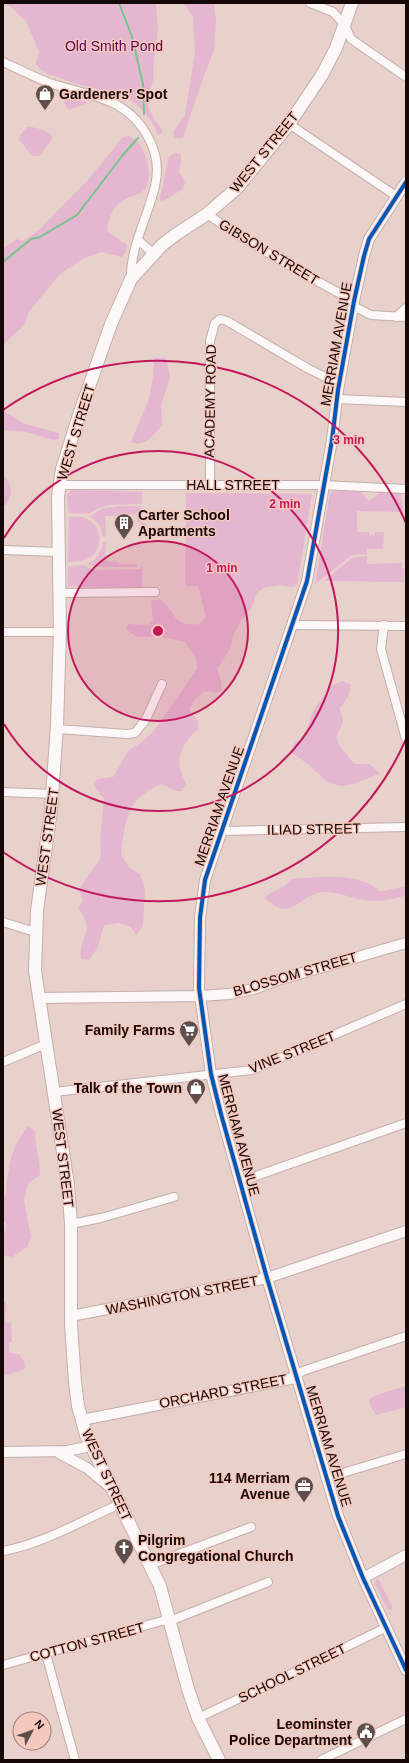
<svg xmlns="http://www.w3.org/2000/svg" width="409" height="1763" viewBox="0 0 409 1763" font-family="Helvetica,sans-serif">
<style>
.green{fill:#e4b6d0}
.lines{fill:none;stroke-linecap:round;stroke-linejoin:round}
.stream{stroke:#76c48d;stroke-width:2}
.minor-casing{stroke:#c2afab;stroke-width:10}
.tertiary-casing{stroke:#c2afab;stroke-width:12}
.secondary-casing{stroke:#c2afab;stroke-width:14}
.minor{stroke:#fcf8f7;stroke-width:8}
.tertiary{stroke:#fcf8f7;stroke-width:10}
.secondary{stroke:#fcf8f7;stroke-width:12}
.cycleway-casing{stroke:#f5c8be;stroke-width:6}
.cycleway{stroke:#0057b8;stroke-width:4}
.ring{fill:none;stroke:#c2185b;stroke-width:2}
.labels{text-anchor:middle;stroke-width:3;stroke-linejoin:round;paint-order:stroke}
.park-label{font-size:14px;fill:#5b0053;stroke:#f5c8be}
.poi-label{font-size:14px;font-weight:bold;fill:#160806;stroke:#f5c8be;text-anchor:end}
.street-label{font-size:14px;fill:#160806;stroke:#f5c8be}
.centre{fill:#c2185b;stroke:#f5c8be;stroke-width:2}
.ring-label{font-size:12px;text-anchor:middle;font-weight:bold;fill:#c2185b;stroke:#f5c8be;stroke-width:3;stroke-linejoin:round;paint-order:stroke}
</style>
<rect width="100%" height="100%" fill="#e8d0cb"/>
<path class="green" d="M3,3H156L158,28L153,70C155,81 150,88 148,98C146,111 157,121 163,133L158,134C139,92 113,94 74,83C65,80 56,76 47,74V73L40,69L36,64L39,52L26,21L11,7Z
M184,3H214L216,20L214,50L201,84L183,138H175L173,132L185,115L195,52L193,17Z
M68,96L88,103L69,110L64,104Z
M27,127C36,127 46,130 52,135L51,141L39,156H32L18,138Z
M128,136C132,138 138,141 140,145C147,155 152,177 146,188C142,194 133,196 127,198C114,204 108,218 107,231L127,245L126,252L122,257L101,252L82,259L60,274L28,313L25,324L3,345V249L16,239L23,241L39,230L87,181L123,137Z
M175,153L181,154V161L179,171L185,182L183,189L163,201L160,200V198L169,157Z
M154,358H166L170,377L161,406L162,425C154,434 145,448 131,442L149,399L153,377Z
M3,411L25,424L59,433V439L53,440L26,432L3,430Z
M3,475C13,487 13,491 6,505H3Z
M74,490L142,492V504L108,505L97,509L89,514L69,513L67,496L70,491Z
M335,491H361L368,501L383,491H400L403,507L404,527L403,512L357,511V532H369V535L375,536V532H372H384L383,549H367V554L352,555L315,584L330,493Z
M186,493L312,494L297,585L292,587L281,585L265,587L257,593L251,609L241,621L233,636L230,649L217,669L221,681L222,690L216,693L205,691L195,699L189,710L198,721V729C179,746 174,761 186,784L182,791H177L161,784C126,799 125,821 121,855L129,867L140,874L145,889L143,926L136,935L131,927L120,923L104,925L98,947L89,960L81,959C78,937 97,931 78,908L83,901L79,889L101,858L100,839L104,799L94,785L97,779L113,777L129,750L142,742L153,732L197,669L196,659L185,642L164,637H137L126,629L128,624L147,625L153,621L151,601L160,599C178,614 172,627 200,624L206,617L198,586H185Z
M119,506H141L142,523L147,524V526L141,525V522H137L136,514H119V516H105L106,537H103L100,526L90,516L102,509Z
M69,517C75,517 82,516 87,519C104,527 103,552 87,559C81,562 74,562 68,562Z
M103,542H106L105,561L119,562V564H137V567H97L87,564C97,560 102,551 103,542Z
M367,556V564L402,563V568L404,569V582L324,581L352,558Z
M142,560V588L79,587L74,585L68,587V567L83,565L93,570L141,569Z
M343,681L351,685L349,695L340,708L343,722L336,737L340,746L354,764H369L380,773L354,784L342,786L328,783L309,765L291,752L295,743L305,736L312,713L331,686Z
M322,877C342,877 363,876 379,891C388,891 396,887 406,887V895C393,900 378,902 364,900C351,898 338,892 325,892C297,893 294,925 265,898C275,887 282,892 291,879Z
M28,1126L35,1131C35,1146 40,1160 40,1175L28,1183L24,1200L31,1237L27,1247L12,1257L3,1255V1233L6,1230V1223L3,1221V1199L6,1195C9,1165 9,1151 28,1126Z
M3,1301L6,1303L5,1323H11L12,1342H9V1353L19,1354L24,1361L25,1369L3,1376Z
M406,1386V1407L376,1415L370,1405L369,1400L376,1395Z
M378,1578L393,1608L388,1610L375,1584L376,1580Z"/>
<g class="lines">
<path class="stream" d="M119,3L132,37L143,84L144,114
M3,262L31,239L40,237L77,215L122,156L138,138"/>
<defs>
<path id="minor" d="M310,3L333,12L345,25L351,39L406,77
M3,62C18,69 34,77 50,83C89,96 129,97 149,139C157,154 159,169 155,186C148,217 130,247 131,279
M289,124L396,196
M207,214C253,246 303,274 354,301
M138,240L154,254
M353,306L371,315L406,317
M396,317L406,308
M337,399L406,402
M210,484V341L215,323L220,319L227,321L307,368L339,384
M60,485H323L406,489
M3,550L58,552
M60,593L155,592
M293,625L406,626
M384,625L381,649L406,739
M3,632H60
M57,729L127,734L135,733L146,719L162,684
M3,792L53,794
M222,831L406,827
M3,922L35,932
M3,1062L46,1044
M54,1092L252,1070L406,1004
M239,1182L406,1123
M71,1224L101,1218L174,1197
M296,1375L303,1371L406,1336
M326,1478L406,1454
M3,1551C45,1543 81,1521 120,1504
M150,1565L251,1527
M46,1654L75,1760
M3,1665L162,1621H170L268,1582
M198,1718L268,1685L385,1628
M321,1760L406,1719"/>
<path id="tertiary" d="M406,182L369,239L364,256L354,301L338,390L332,440L307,581L205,880L200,918L199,988L211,1074L221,1114L267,1278L338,1516L363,1578L406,1670
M39,998L200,996L229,994L253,989L278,980L406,943
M71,1316L267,1278L406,1231
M82,1420L265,1384L290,1379L296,1375
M3,1452L67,1451L91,1446
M59,1453L87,1468L110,1487
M363,1578L406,1555"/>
<path id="secondary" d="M219,1760L198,1718L188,1689L160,1586L86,1435L78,1406L75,1382L71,1324V1224L68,1185L35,971L37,911L51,810L57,725L60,632L58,496L62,469L78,418L111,324L131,279L162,245L175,235L207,214L237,188L289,124L322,75L336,48L352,3"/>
</defs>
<use href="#minor" class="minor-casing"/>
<use href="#tertiary" class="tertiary-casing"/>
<use href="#secondary" class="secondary-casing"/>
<use href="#minor" class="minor"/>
<use href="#tertiary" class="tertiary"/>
<use href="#secondary" class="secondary"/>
<defs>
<path id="cycleway" d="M406,182L369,239L364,256L354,301L338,390L332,440L307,581L205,880L200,918L199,988L211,1074L221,1114L267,1278L338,1516L363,1578L406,1670"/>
</defs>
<use href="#cycleway" class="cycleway-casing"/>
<use href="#cycleway" class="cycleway"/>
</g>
<circle cx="158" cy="631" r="90" fill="#c2185b" fill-opacity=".12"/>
<g class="ring">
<circle cx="158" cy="631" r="90"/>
<path d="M4 538A180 180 0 1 1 4 724"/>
<path d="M406 739A270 270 0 0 1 3 852M3 410A270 270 0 0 1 406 523"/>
</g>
<defs>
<symbol id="shop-pin" viewBox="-11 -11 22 30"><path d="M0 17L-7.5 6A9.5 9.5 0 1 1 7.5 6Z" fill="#604e4b" stroke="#f5c8be"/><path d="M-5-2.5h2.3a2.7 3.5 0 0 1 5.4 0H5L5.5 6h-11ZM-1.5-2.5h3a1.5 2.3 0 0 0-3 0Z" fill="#fff"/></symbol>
<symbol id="building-pin" viewBox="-11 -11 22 30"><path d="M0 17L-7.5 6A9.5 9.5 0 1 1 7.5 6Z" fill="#604e4b" stroke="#f5c8be"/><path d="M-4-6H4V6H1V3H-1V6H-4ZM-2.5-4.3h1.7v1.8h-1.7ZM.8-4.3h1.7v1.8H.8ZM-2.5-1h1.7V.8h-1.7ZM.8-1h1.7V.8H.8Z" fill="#fff"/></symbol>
<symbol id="supermarket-pin" viewBox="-11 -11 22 30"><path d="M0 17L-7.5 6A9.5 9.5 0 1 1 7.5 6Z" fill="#604e4b" stroke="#f5c8be"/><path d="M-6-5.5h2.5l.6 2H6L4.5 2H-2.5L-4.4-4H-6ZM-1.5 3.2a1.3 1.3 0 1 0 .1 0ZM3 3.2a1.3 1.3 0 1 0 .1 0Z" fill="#fff"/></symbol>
<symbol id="office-pin" viewBox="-11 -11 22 30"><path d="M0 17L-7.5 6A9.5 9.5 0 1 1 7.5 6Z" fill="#604e4b" stroke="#f5c8be"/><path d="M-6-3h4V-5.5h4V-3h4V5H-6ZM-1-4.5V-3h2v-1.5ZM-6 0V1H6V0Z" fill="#fff"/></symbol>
<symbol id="church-pin" viewBox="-11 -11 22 30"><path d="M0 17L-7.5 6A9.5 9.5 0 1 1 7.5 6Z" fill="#604e4b" stroke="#f5c8be"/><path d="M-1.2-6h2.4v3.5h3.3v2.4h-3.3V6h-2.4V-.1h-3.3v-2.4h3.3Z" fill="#fff"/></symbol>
<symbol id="civic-pin" viewBox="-11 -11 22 30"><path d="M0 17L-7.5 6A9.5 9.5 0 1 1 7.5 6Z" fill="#604e4b" stroke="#f5c8be"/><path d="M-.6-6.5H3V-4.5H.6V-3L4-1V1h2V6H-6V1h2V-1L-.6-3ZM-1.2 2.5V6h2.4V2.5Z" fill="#fff"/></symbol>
</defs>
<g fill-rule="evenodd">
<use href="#shop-pin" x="34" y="83" width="22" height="30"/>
<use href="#building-pin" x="113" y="512" width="22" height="30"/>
<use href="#supermarket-pin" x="178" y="1019" width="22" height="30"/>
<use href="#shop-pin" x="185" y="1077" width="22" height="30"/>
<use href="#office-pin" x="293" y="1475" width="22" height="30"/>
<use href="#church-pin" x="113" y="1537" width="22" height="30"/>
<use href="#civic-pin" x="355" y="1721" width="22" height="30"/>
</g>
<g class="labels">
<g class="park-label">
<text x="114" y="51">Old Smith Pond</text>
</g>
<g class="poi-label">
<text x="59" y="99" text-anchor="start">Gardeners' Spot</text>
<text x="138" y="520" text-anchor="start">Carter School<tspan x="138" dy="16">Apartments</tspan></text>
<text x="175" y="1035">Family Farms</text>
<text x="182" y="1093">Talk of the Town</text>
<text x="290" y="1483">114 Merriam<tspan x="290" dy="16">Avenue</tspan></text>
<text x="138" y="1545" text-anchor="start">Pilgrim<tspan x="138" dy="16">Congregational Church</tspan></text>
<text x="352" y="1729">Leominster<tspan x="352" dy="16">Police Department</tspan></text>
</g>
<g class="street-label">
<text transform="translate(264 152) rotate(-51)" y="5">WEST STREET</text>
<text transform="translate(269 252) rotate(31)" y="5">GIBSON STREET</text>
<text transform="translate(336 344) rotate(-80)" y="5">MERRIAM AVENUE</text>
<text transform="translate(210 401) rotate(-89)" y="5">ACADEMY ROAD</text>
<text transform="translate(76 432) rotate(-73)" y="5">WEST STREET</text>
<text x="233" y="490">HALL STREET</text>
<text transform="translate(219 806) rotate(-71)" y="5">MERRIAM AVENUE</text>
<text transform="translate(314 829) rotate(-1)" y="5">ILIAD STREET</text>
<text transform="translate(47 837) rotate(-82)" y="5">WEST STREET</text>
<text transform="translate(295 974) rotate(-16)" y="5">BLOSSOM STREET</text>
<text transform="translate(292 1052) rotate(-22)" y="5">VINE STREET</text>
<text transform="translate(239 1135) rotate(75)" y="5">MERRIAM AVENUE</text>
<text transform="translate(63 1158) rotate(83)" y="5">WEST STREET</text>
<text transform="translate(182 1295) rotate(-11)" y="5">WASHINGTON STREET</text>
<text transform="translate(223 1391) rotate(-11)" y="5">ORCHARD STREET</text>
<text transform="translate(329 1446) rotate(73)" y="5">MERRIAM AVENUE</text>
<text transform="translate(107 1475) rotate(65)" y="5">WEST STREET</text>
<text transform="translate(87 1642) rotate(-15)" y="5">COTTON STREET</text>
<text transform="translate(292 1673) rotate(-26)" y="5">SCHOOL STREET</text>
</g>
</g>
<circle cx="158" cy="631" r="6" class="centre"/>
<g class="ring-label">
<text x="349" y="444">3 min</text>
<text x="285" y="508">2 min</text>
<text x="222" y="572">1 min</text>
</g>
<rect width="409" height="1763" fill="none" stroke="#160806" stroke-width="8"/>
<g transform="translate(32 1731) rotate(49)"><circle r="19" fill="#f5c8be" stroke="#9c7b74"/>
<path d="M0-3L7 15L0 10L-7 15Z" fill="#604e4b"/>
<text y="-6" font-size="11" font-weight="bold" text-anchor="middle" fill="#160806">N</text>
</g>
</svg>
